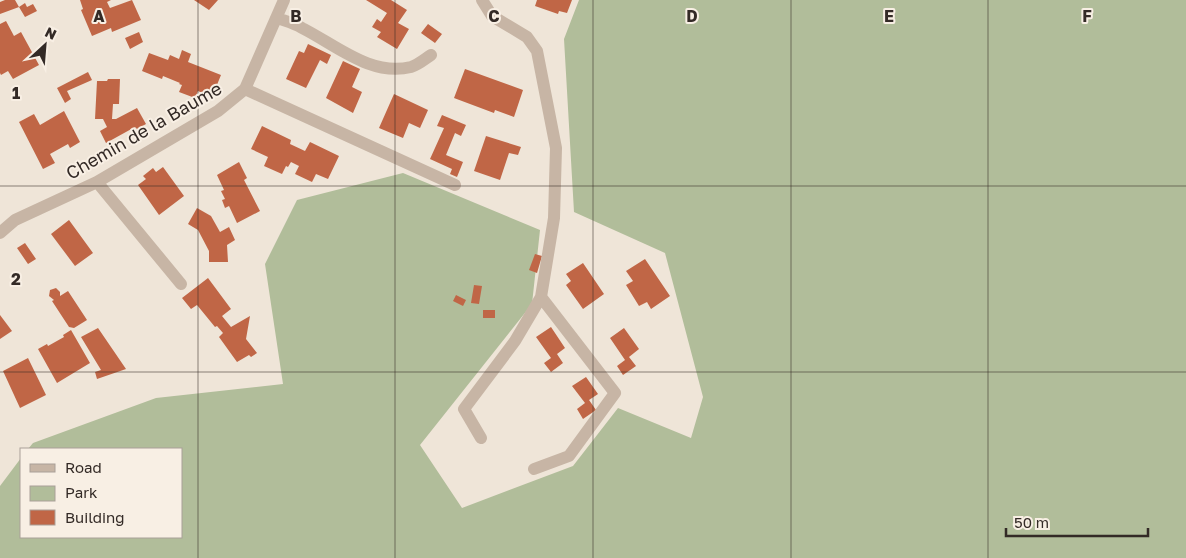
<svg xmlns="http://www.w3.org/2000/svg" width="1186" height="558" viewBox="0 0 1186 558" font-family="'Golos Text',sans-serif">
<style>
.green{fill:#b1bd9a}
.building{fill:#c06646}
.lines{fill:none;stroke-linecap:round;stroke-linejoin:round}
.minor{stroke:#c7b5a5;stroke-width:12}
.grid{fill:none;stroke:#332a26;stroke-width:1;stroke-opacity:0.55}
.labels{text-anchor:middle;stroke-width:4;stroke-linejoin:round;paint-order:stroke}
.street-label{font-size:18px;fill:#332a26;stroke:#f8efe4}
.grid-label{font-size:16px;text-anchor:middle;font-weight:bold;fill:#332a26;stroke:#f8efe4;stroke-width:4;stroke-linejoin:round;paint-order:stroke}
</style>
<rect width="100%" height="100%" fill="#efe5d8"/>
<path class="green" d="M579,0H1186V558H0V486L21,458V537H181V449H28L33,443L156,398L283,384L265,264L297,200L403,173L540,230L532,304L420,445L462,508L573,466L618,408L691,438L703,397L665,253L574,212L564,39Z"/>
<path class="building" d="M5,0H15L19,7L0,14V2Z
M80,0H111L107,2L110,8L132,0L141,20L112,32L111,28L92,36L81,10L83,9Z
M194,0H218L209,10Z
M366,0H391L407,10L398,23L409,29L397,49L377,37L381,32L372,27L377,19L381,22L387,13Z
M537,0H572L567,13L559,11L558,14L535,6Z
M25,3L27,7L33,4L37,11L25,17L19,7Z
M6,21L14,36L21,32L39,65L13,79L8,71L1,75L0,73V24Z
M428,24L442,34L435,43L421,33Z
M139,32L143,42L130,49L125,38Z
M308,44L331,55L327,64L320,60L306,88L286,79L299,51L304,53Z
M182,50L191,54L188,62L221,75L212,97L198,91L195,98L179,92L182,85L179,84L180,83L163,76L162,79L142,71L149,53L168,60L170,55L179,59Z
M343,61L360,69L352,87L362,92L353,113L326,98Z
M465,69L523,90L514,117L495,110L494,113L454,98Z
M88,72L92,80L67,91L71,99L65,103L57,88Z
M108,79H120L119,104H113L112,119H116L137,108L146,124L137,129L135,127L106,143L100,131L107,127L103,119H95L97,81H107Z
M394,94L428,110L420,128L409,123L403,138L379,128Z
M64,111L80,142L70,148L68,144L50,154L55,163L43,169L19,122L34,114L40,125Z
M442,115L466,125L461,136L455,133L446,155L463,162L457,177L450,174L452,169L430,159L444,128L437,126Z
M262,126L291,140L290,144L305,151L310,142L339,156L328,179L316,174L312,182L295,174L299,166L291,162L288,167L286,166L282,174L264,166L268,157L251,149Z
M486,136L521,147L518,155L509,153L500,180L474,171Z
M239,162L247,178L244,180L260,211L237,223L229,206L225,208L222,200L225,199L221,191L224,190L217,175Z
M163,167L184,196L159,215L138,185L146,179L143,176L153,168L156,172Z
M197,208L211,216L220,232L229,227L235,240L227,245L228,262H209V251L198,230L188,224Z
M69,220L93,253L75,266L51,234Z
M25,243L36,259L28,264L17,248Z
M535,254L542,256L537,273L529,270Z
M645,259L670,296L651,309L647,302L639,306L626,285L633,281L626,271Z
M583,263L604,294L583,309L566,285L571,281L566,274Z
M208,278L231,309L222,316L231,327L250,316L246,339L257,353L251,357L249,355L237,362L219,337L223,333L217,326L215,327L197,305L191,309L182,298Z
M474,285L482,286L479,304L471,303Z
M56,288L60,292V296L68,291L87,320L74,328L69,327L52,301L54,300L49,296L50,290Z
M456,295L466,300L463,306L453,301Z
M483,310H495V318H483Z
M0,315L12,331L0,339Z
M551,327L565,348L557,354L563,363L551,372L544,363L551,358L536,337Z
M98,328L126,369L97,379L95,372L101,370L81,337Z
M624,328L639,349L629,357L636,366L623,375L617,366L625,360L610,338Z
M71,330L90,363L57,383L38,349L47,344L48,346L64,337L63,335Z
M28,358L46,395L20,408L3,371Z
M586,377L598,394L589,400L596,410L583,419L577,409L585,403L572,386Z"/>
<g class="lines">
<path class="minor" d="M482,0L492,16L527,37L537,51L556,148L554,218L541,297L615,393L569,456L534,469
M277,18C285,21 294,23 302,28C336,45 371,77 411,67C418,65 425,59 431,55
M245,89L455,185
M97,182L181,284
M0,233L15,220L97,182L218,111L245,89L284,0
M481,438L464,409L515,341L541,297"/>
</g>
<path class="grid" d="M198,0V558M395,0V558M593,0V558M791,0V558M988,0V558M0,186H1186M0,372H1186"/>
<g class="labels">
<g class="street-label">
<text transform="translate(144 131) rotate(-30)" y="6">Chemin de la Baume</text>
</g>
</g>
<g class="grid-label">
<text x="99" y="22">A</text>
<text x="296" y="22">B</text>
<text x="494" y="22">C</text>
<text x="692" y="22">D</text>
<text x="889" y="22">E</text>
<text x="1087" y="22">F</text>
<text x="16" y="99">1</text>
<text x="16" y="285">2</text>
</g>
<rect x="20" y="448" width="162" height="90" fill="#f8efe4" stroke="#a9a098"/>
<rect x="30" y="464" width="25" height="8" fill="#c7b5a5" stroke="#a9a098"/>
<text x="65" y="473" font-size="15" fill="#332a26">Road</text>
<rect x="30" y="486" width="25" height="15" fill="#b1bd9a" stroke="#a9a098"/>
<text x="65" y="498" font-size="15" fill="#332a26">Park</text>
<rect x="30" y="510" width="25" height="15" fill="#c06646" stroke="#a9a098"/>
<text x="65" y="523" font-size="15" fill="#332a26">Building</text>
<g transform="translate(45 45) rotate(26)" stroke="#f8efe4" stroke-width="4" paint-order="stroke">
<path d="M0-4L9 19L0 12L-9 19Z" fill="#332a26"/>
<text y="-8" font-size="14" font-weight="bold" text-anchor="middle" fill="#332a26">N</text>
</g>
<path d="M1006 528v8h142v-8" fill="none" stroke="#332a26" stroke-width="2.5"/>
<text x="1014" y="528" font-size="15" fill="#332a26" stroke="#f8efe4" stroke-width="4" paint-order="stroke">50 m</text>
</svg>
